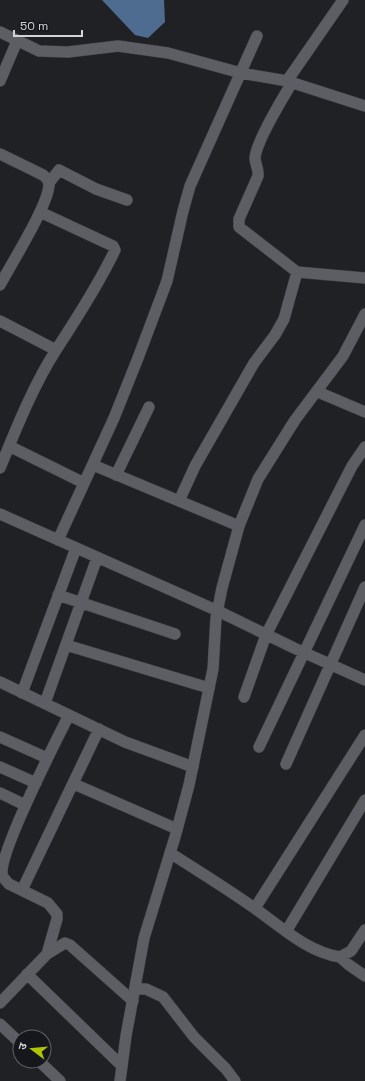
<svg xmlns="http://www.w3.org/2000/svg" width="365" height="1081" viewBox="0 0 365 1081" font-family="'Space Grotesk','Noto Sans Devanagari',sans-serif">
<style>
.water{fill:#4e6c90}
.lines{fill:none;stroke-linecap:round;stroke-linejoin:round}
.minor-casing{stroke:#3e3f42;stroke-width:12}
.tertiary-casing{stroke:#3e3f42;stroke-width:12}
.minor{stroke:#5d5e64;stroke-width:11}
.tertiary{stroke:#5d5e64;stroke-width:11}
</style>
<rect width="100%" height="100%" fill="#202125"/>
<path class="water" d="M102,0H164L165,22L148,38L135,35Z"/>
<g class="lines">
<defs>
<path id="minor" d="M0,32L39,51L68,52L118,46L168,53L241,73L287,81L365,106
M0,81L17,41
M287,81L290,84V86C281,101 256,142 255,158C255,164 259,169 258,176L239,219V227L297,272L365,278
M287,81L343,0
M0,154L43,175C47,178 49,181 49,185C48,206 11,264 0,285
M49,183L59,170L96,189L127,200
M0,321L56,350
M318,392L365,412
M9,446L84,483
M93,465L239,526
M0,468C16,429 33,386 56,350C77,318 99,284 115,250L113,246L40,212
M116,475L149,407
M179,501L195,466L254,363L275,335L284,319L297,272
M0,514L218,611L294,648L365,680
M58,540L114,418L138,358L167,281L183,211L190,186L257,36
M58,595L175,634
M66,645L209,688
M0,682L125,742L193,767
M22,693L76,548
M244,697L266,635L352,466L365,447
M45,703L97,558
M0,737L47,758
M259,747L365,525
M286,764L365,587
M0,767L36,783
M74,784L177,829
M0,793L25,805
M170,853C197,870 224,887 250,905C278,924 306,952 340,957L351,951L365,930
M22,890L99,729
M255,908L365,735
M287,930L365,800
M47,954L57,919V914L48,903L9,884C6,881 3,878 2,874C0,850 56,741 69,715
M340,957L349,965L365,976
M27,974L122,1066
M135,989H146L163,997L194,1037L226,1069L235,1081
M0,1003L47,954L65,943L70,945L133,1001
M0,1024L20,1043
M39,1061L60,1081"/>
<path id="tertiary" d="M120,1081L126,1036L144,938L175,837L189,785L213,669L216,618L222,588L239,526L258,479L295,420L343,356L365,314"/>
</defs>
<use href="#minor" class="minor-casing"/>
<use href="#tertiary" class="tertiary-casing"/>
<use href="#minor" class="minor"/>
<use href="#tertiary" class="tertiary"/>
</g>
<g transform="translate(32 1049) rotate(286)"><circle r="19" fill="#16171c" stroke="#626367"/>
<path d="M0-3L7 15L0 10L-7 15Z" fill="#b0c501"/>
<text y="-6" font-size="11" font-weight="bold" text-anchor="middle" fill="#d3d4d7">उ</text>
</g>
<path d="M14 30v6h68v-6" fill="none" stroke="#d3d4d7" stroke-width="2"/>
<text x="20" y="30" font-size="12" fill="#d3d4d7" stroke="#16171c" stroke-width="3" paint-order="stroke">50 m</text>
</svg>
